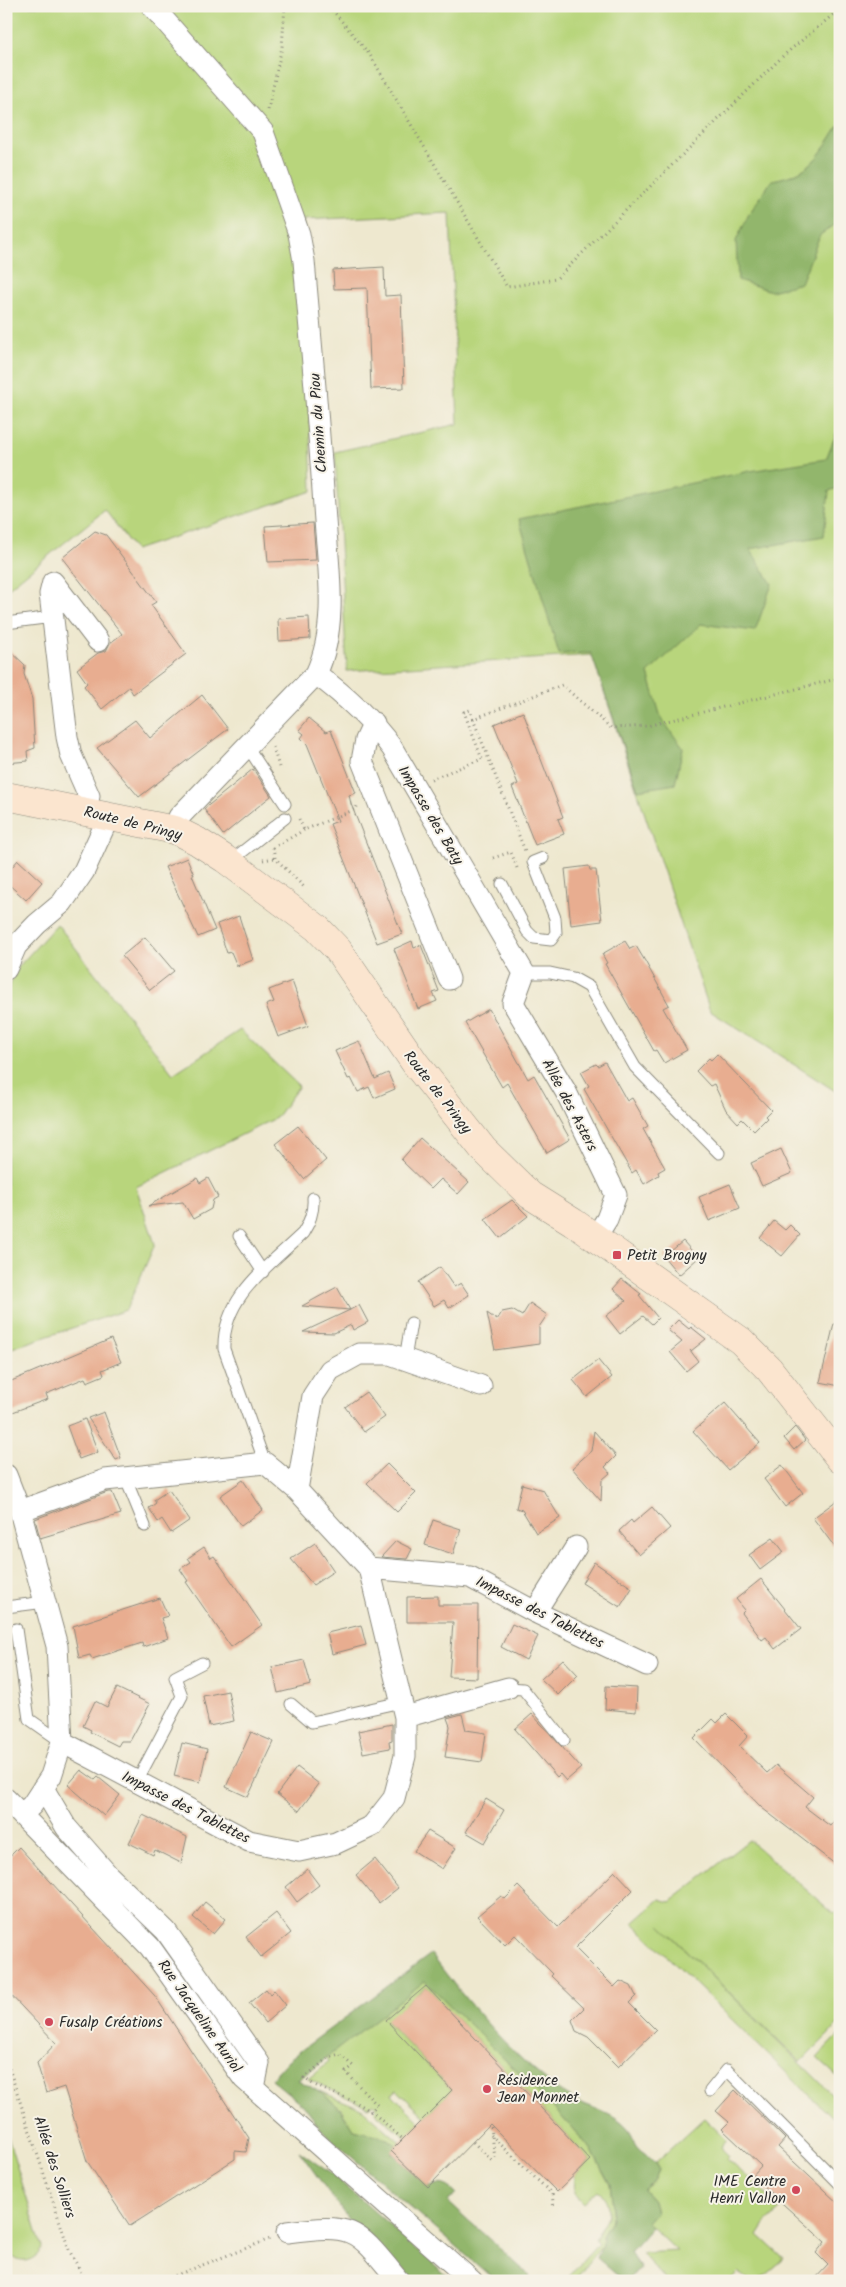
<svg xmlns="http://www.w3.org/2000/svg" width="846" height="2287" viewBox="0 0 846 2287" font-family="Kalam,sans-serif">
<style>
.green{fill:#b8d57c;stroke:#728054}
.forest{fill:#92b66c;stroke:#5e704c}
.building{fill:#e8ad90}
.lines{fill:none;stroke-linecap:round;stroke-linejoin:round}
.lane-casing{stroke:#8c8a7d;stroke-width:13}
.street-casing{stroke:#8c8a7d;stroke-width:23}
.secondary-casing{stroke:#8c8a7d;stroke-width:29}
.path{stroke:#8c8a7d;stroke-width:3;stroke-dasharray:1 4;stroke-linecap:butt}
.lane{stroke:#fff;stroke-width:11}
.street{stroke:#fff;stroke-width:21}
.secondary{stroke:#fbe5cf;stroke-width:28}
.poi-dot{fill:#d1495b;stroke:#f7f3e8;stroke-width:2}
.labels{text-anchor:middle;stroke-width:4;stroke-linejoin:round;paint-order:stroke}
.street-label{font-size:15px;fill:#2b2b2b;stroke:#f7f3e8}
.poi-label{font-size:15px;fill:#2b2b2b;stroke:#f7f3e8;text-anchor:start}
</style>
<rect width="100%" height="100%" fill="#f7f3e8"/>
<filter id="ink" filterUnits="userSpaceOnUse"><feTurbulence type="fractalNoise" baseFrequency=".02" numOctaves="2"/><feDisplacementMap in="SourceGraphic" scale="10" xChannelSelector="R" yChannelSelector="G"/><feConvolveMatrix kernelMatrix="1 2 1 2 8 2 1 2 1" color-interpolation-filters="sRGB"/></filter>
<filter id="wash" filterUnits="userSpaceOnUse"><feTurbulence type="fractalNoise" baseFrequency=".0096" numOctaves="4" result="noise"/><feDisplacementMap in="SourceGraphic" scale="20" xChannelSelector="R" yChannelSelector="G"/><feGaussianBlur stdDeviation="1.12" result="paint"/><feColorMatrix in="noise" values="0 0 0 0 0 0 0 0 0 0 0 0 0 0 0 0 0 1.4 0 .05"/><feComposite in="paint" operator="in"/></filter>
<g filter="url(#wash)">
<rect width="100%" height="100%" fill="#eee8cf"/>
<path class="green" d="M6,6H840V1094L710,1011L592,655L347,671L335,452L458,424L450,213L303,220L312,491L135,550L105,510L6,590Z
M57,924L173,1074L240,1030L299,1086L276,1118L136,1187L155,1244L126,1310L6,1350V994L19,966Z
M749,1840L834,1914L840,1909V2023L801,2062L660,1925L840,2102V2125L633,1923L660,1899L670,1902Z
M425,1980L551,2105L591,2149L610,2185L613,2207L610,2223L602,2236V2246L574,2281H565L598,2244L595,2241C604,2218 618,2213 598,2190L584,2203L574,2194L575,2175L590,2160L426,1986L386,2021L452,2090L425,2117L397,2090L392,2094L420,2122L405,2137L374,2111L377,2108L373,2104L368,2107L308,2079L329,2061L326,2057Z
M840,2034V2079L817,2058Z
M319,2091L363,2109L400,2142L396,2146C387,2135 368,2134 354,2130L341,2109Z
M704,2118L727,2140L721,2148L729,2156L727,2159L782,2208L765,2224L758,2235L784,2259L758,2281H749L738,2272L729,2281H667L641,2253L677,2251L647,2222L653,2201L643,2190L654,2181L659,2170L655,2163Z
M6,2131L42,2248C39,2256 27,2264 18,2260C13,2258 9,2252 6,2248Z"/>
<path class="forest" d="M838,126L840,127V221L820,235L801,283L771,291L738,280L736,241L749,214L772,180C812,173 818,157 838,126Z
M840,424V487L829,491L824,536L750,549L772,584L755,631L701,624L648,673L661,718L683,748L675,784L638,790L591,653L559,654L519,519L750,471L826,459Z
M431,1954C468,2004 511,2055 561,2092C581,2107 615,2110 630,2132C633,2136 633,2142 636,2146C643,2155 651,2155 659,2170L654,2181L643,2190L653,2201L656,2212L647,2222L652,2227L630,2252L641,2269L624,2281L597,2258L602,2246V2236L610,2223L613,2207L610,2184L591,2149L551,2105L425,1981L298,2080C326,2095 337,2101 354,2130C368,2134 387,2135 396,2146L391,2152L428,2187C440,2182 447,2184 456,2193L448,2202L529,2275L530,2281H496L324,2133L304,2106L271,2079L288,2060Z
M299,2151L334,2176L453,2281H395L368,2247Z"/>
<g id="blocks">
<path class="building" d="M384,267L385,296L401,295L404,388L371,389L367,288L334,289L333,270Z
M313,523L316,560L268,562L265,526Z
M95,531L106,535L156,602L151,605L186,654L133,694L129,687L102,709L84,686L87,683L77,669L98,653L106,651L110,643L122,634L62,558Z
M309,617L310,639L279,641L278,619Z
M6,647L25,665L24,674L32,699L35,748L27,751L28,761L6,763Z
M202,695L228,729L139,797L97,748L135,720L150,738Z
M523,712L563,817L558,819L564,834L535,845L512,787L518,784L494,724Z
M309,718L326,732L331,730L356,793L349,795L351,804L402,934L377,943L330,824L338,821L307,744L301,738L304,734L299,730Z
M253,769L271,796L223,835L204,809Z
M187,858L194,875H192L215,930L198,937L165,867Z
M18,860L42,882L26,900L6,882V874Z
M589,866L590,870H596L602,921L571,925L565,869Z
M239,916L253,960L237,966L231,952L227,953L217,924Z
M145,937L174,971L150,990L122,956Z
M412,941L414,948L421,945L439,991L433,993L437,1001L418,1009L394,949Z
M625,941L630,949L636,946L645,961L669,1005L663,1008L687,1050L664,1063L656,1050L654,1051L605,964L607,963L602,954Z
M292,981L308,1026L278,1037L266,1005L274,1002L269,990Z
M489,1009L528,1079L534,1075L570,1139L547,1153L507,1083L502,1087L465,1023Z
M359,1041L375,1079L388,1073L395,1089L374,1098L369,1087L358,1092L351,1078L348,1079L335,1051Z
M717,1054L771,1110L765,1116L767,1118L754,1131L742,1119L738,1123L726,1110L714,1084L710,1086L696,1071L709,1058L711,1060Z
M605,1062L627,1101L632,1098L648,1126L643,1129L665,1168L658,1172L659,1175L644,1184L636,1170L632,1173L584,1089L589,1086L581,1072L596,1064L598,1066Z
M298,1126L326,1160L304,1179L275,1144Z
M420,1138L469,1182L458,1194L441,1179L431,1189L401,1160Z
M781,1149L792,1173L762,1186L751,1163Z
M197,1178L200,1183L208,1178L218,1197L213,1200L211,1209L193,1219L183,1202L148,1206Z
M730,1184L740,1208L709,1221L699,1197Z
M512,1200L528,1216L500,1238L485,1219Z
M774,1221L785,1230L790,1225L800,1235L782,1256L760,1238Z
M683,1241L698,1258L679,1275L664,1257Z
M440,1267L454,1287L461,1283L469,1295L449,1308L444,1300L434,1306L418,1282Z
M622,1279L641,1294L639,1295L658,1318L652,1324L643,1316L620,1334L606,1316L626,1301L613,1289Z
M337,1287L350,1310L359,1305L368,1322L353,1330L351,1325L334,1333L303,1332L350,1310L302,1306Z
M530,1303L547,1315L539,1327V1344L495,1350L487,1313L497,1320L502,1312L512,1310L522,1316Z
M678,1320L689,1329L691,1327L706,1339L691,1351L690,1350L698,1361L686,1371L670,1352L682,1342L668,1330Z
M834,1324H840V1386L820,1382Z
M111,1339L121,1362L102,1370L104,1375L87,1382L85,1378L46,1394L48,1399L10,1413L6,1403V1387L11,1386L9,1382Z
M598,1360L612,1377L587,1397L573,1380Z
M366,1392L385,1417L364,1432L345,1407Z
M725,1403L760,1443L728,1470L693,1431Z
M104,1412L121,1458L116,1460L88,1418Z
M85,1419L98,1452L79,1459L67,1426Z
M795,1427L805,1440L794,1450L784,1438Z
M594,1431L616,1456L605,1467L610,1473L602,1480L601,1501L572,1468L591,1451Z
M387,1464L416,1493L397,1512L367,1483Z
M782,1465L803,1493L785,1507L764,1479Z
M243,1480L263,1510L241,1526L220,1496Z
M522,1484L543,1490L560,1518L536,1533L522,1510L516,1508Z
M169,1490L190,1520L171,1533L162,1519L158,1522L149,1508L156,1503L154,1500Z
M108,1492H112L121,1514L40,1538L35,1519Z
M840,1498V1554L813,1518Z
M652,1507L670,1528L639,1555L619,1531L631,1520L633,1523Z
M433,1520L461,1529L453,1554L425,1545Z
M773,1538L784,1552L760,1570L749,1555Z
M396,1541L412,1549L407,1559L381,1557Z
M315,1543L334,1571L313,1585L291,1559Z
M204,1547L211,1558L214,1556L262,1625L231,1647L186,1582L188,1581L180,1569L191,1562L188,1558Z
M594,1562L632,1588L620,1607L582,1583Z
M761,1579L801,1629L775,1649L766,1637L762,1640L742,1613L745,1610L736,1599Z
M438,1596V1605H478L477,1678L449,1677L453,1622H407V1597Z
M160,1598L168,1616L161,1618L168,1638L143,1647L142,1643L92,1659L90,1655L79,1658L73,1626Z
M512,1624L538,1636L526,1660L501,1647Z
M361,1625L366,1645L332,1654L327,1633Z
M563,1659L578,1675L558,1695L541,1679Z
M304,1660L311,1685L278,1693L272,1667Z
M606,1686L637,1688L636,1712L605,1709Z
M117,1688L150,1704L130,1741H121L118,1746L90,1732L91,1730L83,1726L95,1701L107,1707Z
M228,1691L234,1721L209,1726L203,1696Z
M462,1714L466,1730L486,1733L482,1762L445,1757L450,1726L447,1718Z
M532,1714L581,1768L566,1781L560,1774L557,1777L515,1729Z
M726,1714L748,1736L739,1746L767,1773L776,1765L813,1797L805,1807L830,1826L840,1814V1868L762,1808L694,1738L713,1719L717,1723Z
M392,1724V1740L389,1741L390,1748L363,1753L358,1731Z
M251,1732L274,1742L248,1797L226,1787Z
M182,1743L207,1749L200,1782L174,1776Z
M297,1767L319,1784L299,1811L277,1794Z
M81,1770L95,1780L98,1777L120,1795L104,1816L68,1785Z
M486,1799L504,1810L485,1843L466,1832Z
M143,1815L187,1837L181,1863L155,1850L153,1855L129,1843Z
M428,1831L456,1848L442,1869L414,1851Z
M19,1847L155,1996L249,2138L246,2152L235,2151V2159L130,2226L87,2161L64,2087L46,2093L37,2063L56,2043L6,1990V1860Z
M375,1859L398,1888L379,1903L356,1875Z
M307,1869L319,1885L297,1902L286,1887Z
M615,1871L633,1890L575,1948L614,1987L620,1981L631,1986L636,1996L629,2003L656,2030L618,2067L588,2037L576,2031L572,2020L584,2008L551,1976L553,1974L515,1935L505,1945L477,1916L501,1896L505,1899L518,1886L558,1927Z
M205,1902L226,1919L213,1934L193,1917Z
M276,1913L291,1933L261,1957L246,1937Z
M426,1986L590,2160L557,2192L490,2124L428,2187L391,2151L452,2090L386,2020Z
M266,1989L270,1994L274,1990L286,2005L265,2023L249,2003Z
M735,2090L785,2139L778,2147L840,2205V2281H813L828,2265L816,2253L825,2242L752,2176L761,2166L722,2129L729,2122L716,2111Z"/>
</g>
</g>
<g filter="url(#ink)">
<use href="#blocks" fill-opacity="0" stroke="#8c8a7d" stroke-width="1"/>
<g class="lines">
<defs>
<path id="lane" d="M6,623L52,617
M247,746L285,804
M234,865L237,856L285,818
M502,884L527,931L534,938L551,940L556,933L555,918L533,862L543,858
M524,973H550L573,978L589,987L635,1067L719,1153
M239,1236L263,1272
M405,1359L411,1323
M265,1463L224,1349C222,1297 269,1266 303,1233C310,1222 314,1211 313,1198
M125,1477L145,1526
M6,1607L45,1602
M16,1629L29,1719L62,1742
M508,1688L523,1689L564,1740
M291,1704L312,1722L401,1702
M136,1783L182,1696L175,1677L202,1663
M710,2091L727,2070L840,2184"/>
<path id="street" d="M152,6L263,132L299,234L304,261C311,343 319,424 324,506C327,561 340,623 316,674L179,817L175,830
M316,674C346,696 370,718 392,748L524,973L513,1003L566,1092L616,1195L607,1219L595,1238
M374,723L366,740L362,761L449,979
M86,811L89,796L71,755L67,737L50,594L53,582L98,641
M6,969L16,946L37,924L62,903L84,871L109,816
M6,1475L20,1511L57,1646L62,1742L51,1776L32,1805L22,1814
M297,1490L313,1396L330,1370L359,1354H390L481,1386
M20,1511L105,1480L265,1463L297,1490L369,1568L405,1717V1756L394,1798L372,1826L336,1843L299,1851L249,1841L62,1742
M369,1568L470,1577L535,1612L647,1665
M535,1612L576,1547
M405,1717L508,1688
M43,1788L66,1827L108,1875L166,1931L259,2063L254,2088
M6,1799L150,1947L244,2079L472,2281
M287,2232C356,2223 356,2229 399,2281"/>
<path id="secondary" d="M6,796L175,830L197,841L225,859L317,928L338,950L415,1063L483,1149L530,1195L573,1222L741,1341L769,1369L840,1459"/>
</defs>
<use href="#lane" class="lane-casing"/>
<use href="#street" class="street-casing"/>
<use href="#secondary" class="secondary-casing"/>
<path class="path" d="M329,6L370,55L507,287L556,279L784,55L840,9
M268,110L282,47L285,6
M473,719L525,851
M273,747L279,767
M431,779L482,759L464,712L470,710L473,719L562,685L611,728L647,726L840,678
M299,819L304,830L356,809L358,804
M304,830L273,848L275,858L305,888
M493,858L511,852L517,868L520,867
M263,860L275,858
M6,2059L69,2250L86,2281
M370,2112L377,2105L346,2072L353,2066L339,2054L328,2058L304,2078C322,2092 345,2095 364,2107C378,2115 390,2129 403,2139
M491,2127L495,2158
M491,2135L552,2194L554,2209
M473,2142L492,2161
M161,2281L270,2239"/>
<use href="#lane" class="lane"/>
<use href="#street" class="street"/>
<use href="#secondary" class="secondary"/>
</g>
</g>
<g class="poi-dot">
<rect x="612" y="1250" width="10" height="10" rx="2.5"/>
<circle cx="49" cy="2022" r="5"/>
<circle cx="487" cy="2089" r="5"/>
<circle cx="796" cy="2190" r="5"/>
</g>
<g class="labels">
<g class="street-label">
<text transform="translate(318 423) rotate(-94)" y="5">Chemin du Piou</text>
<text transform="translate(431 815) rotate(59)" y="5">Impasse des Baty</text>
<text transform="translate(133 823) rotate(14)" y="5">Route de Pringy</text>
<text transform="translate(438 1092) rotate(52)" y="5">Route de Pringy</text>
<text transform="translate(570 1105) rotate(62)" y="5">Allée des Asters</text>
<text transform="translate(540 1612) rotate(27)" y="5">Impasse des Tablettes</text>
<text transform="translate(186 1807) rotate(27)" y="5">Impasse des Tablettes</text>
<text transform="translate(200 2016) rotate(55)" y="5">Rue Jacqueline Auriol</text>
<text transform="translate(55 2167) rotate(72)" y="5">Allée des Solliers</text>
</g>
<g class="poi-label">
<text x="627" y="1260">Petit Brogny</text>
<text x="59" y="2027">Fusalp Créations</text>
<text x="497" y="2085">Résidence<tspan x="497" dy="17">Jean Monnet</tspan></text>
<text x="786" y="2186" text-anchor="end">IME Centre<tspan x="786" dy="17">Henri Vallon</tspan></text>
</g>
</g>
<rect width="846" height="2287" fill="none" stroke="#f7f3e8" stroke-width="25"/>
</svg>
